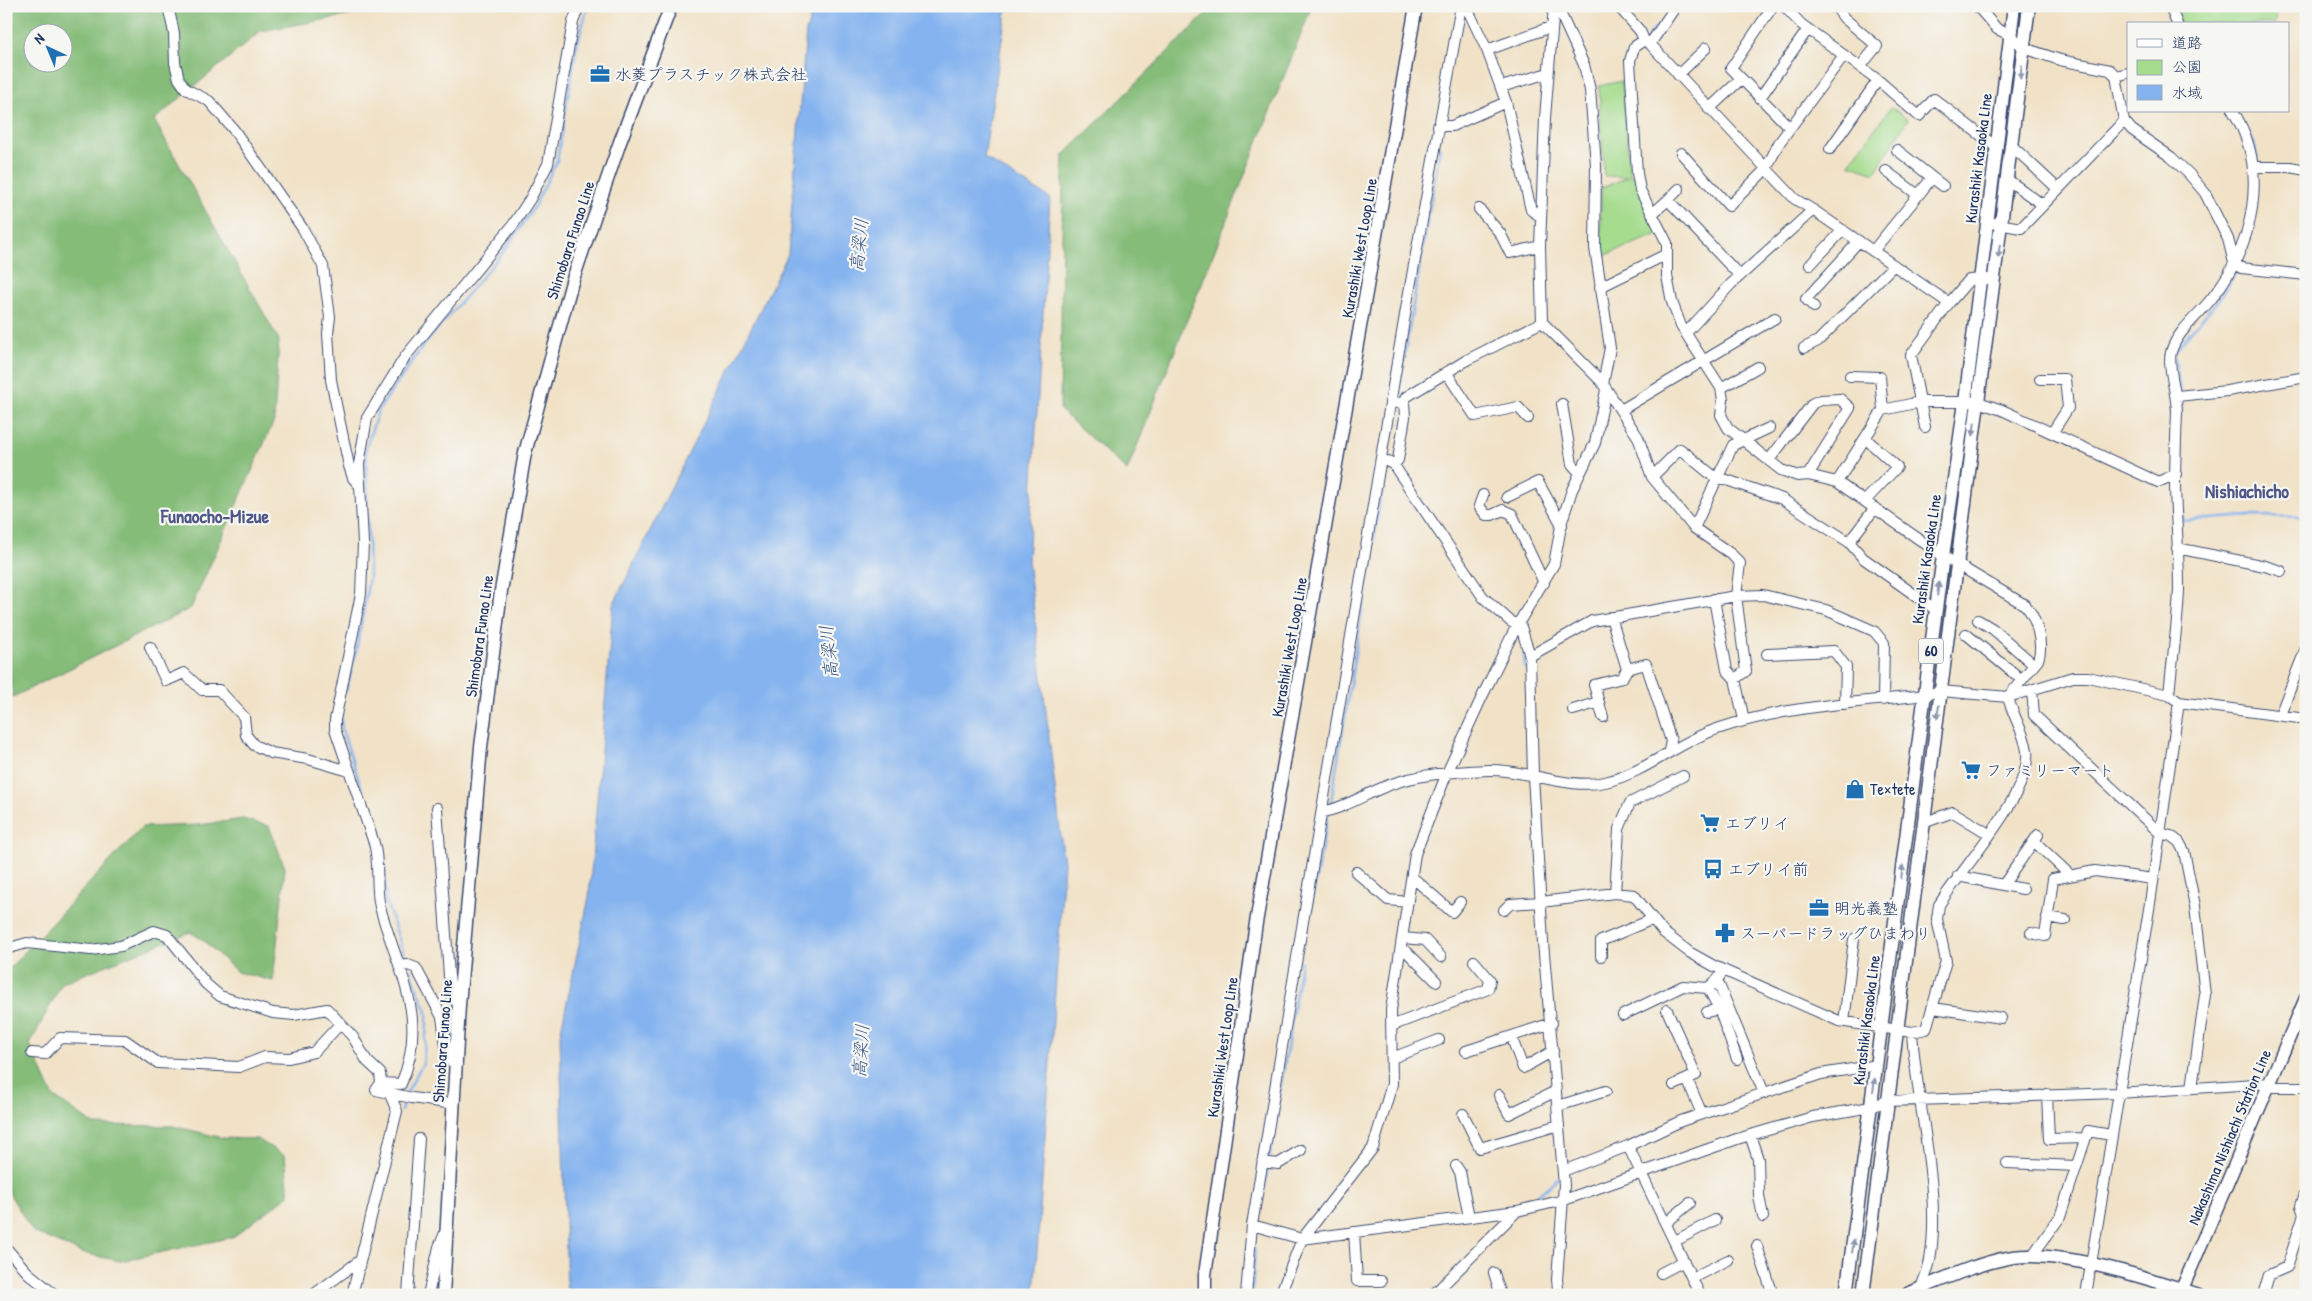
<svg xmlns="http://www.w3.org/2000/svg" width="2312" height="1301" viewBox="0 0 2312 1301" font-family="'Patrick Hand','Klee One',sans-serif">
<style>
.green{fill:#a5dc8d;stroke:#608676}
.forest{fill:#84bc78;stroke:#50766b;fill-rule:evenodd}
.water{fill:#84b3ef;stroke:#5071a6}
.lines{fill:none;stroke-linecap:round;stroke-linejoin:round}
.stream{stroke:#84b3ef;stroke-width:2.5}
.minor-casing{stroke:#3b4a6e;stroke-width:12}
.major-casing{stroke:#3b4a6e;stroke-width:15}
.minor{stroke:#fff;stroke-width:10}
.major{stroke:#fff;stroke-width:12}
.oneway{fill:#8d97ae}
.labels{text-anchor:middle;stroke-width:4.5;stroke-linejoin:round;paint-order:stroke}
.shield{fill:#f6f6f2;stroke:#5d6b8a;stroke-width:1}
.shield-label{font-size:15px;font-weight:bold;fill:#1b2f5e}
.poi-label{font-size:16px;fill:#1b2f5e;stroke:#f6f6f2;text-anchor:start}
.street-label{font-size:16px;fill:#1b2f5e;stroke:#f6f6f2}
.water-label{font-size:18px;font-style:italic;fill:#3a578a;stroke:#f6f6f2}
.quarter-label{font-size:19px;font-weight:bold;fill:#4f5787;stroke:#f6f6f2}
</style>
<rect width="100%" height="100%" fill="#f6f6f2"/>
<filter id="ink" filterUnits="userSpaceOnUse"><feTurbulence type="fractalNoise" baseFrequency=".02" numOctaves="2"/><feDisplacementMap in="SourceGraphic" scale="10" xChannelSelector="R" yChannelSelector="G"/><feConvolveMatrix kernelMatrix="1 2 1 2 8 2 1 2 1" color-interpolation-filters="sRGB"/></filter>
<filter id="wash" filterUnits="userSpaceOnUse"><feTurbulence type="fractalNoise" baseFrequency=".0096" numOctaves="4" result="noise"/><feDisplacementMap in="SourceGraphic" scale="20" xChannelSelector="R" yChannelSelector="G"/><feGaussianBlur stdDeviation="1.12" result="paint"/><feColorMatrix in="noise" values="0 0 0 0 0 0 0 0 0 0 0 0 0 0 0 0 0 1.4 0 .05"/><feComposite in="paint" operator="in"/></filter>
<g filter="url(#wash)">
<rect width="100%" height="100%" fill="#f1e2c7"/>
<path class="green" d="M2176,6L2276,13L2275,24H2180L2176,14Z
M1622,81L1630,176L1638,173L1661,233L1601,257V188L1628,177L1604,176L1599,86Z
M1891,107L1908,119L1875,173L1849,164Z"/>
<path class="forest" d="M6,6H380L368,12L261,31L154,120L279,340L274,421L191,608L13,697L6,650ZM32,32H62V62H32Z
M1214,6H1312L1127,471L1060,410L1063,156Z
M243,819L269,826L285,868L273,981L237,972L203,940L190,932L62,983L30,1044L53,1096L94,1125L173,1126L223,1138L257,1139L285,1156L289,1195L233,1237L120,1261L82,1253L33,1232L6,1188V972L142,827L199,825Z"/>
<path class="water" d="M815,6H1007L984,158L1050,198L1028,561L1064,863L1034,1295H567L560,1035L589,897L613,605L788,254L806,31Z"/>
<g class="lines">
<path class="stream" d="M1648,36L1656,27
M2249,132L2254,143L2258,165
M2176,351C2191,326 2229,296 2236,269
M2175,358L2180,393
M1397,399L1440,148
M2181,451L2183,521L2249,516L2306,517
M1387,458L1396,404
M1524,654L1525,669
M346,691L356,652L369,578L366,448L378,411L423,346L505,250L534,207L557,161L576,49L588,6
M341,716L342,730L383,852L386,902L407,962
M1330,808L1386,463
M1310,911L1328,814
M406,1094L423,1063L427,1025V1012L410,970
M401,1111L404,1099
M1269,1161L1301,961
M1528,1204L1559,1177
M1258,1225L1268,1166
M358,1295L361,1279
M1252,1295L1255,1250"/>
</g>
</g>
<g filter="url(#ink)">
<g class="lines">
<defs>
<path id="minor" d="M168,6L174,33L175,63L179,79L186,89L209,101L234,130L303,229L323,266L330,317L328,333L331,380L349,466L353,478L359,485
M1557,6L1584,65L1590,90L1596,165L1595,248L1610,348L1603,384L1638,437L1652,477L1694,528L1731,554L1740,563L1736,596L1746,671L1735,679
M1618,6L1640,31L1644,40
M1676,6L1650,44L1644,40L1634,47L1630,61L1637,173L1640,190L1667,243V276L1672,302L1681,326L1721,388L1723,400L1721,415L1728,428L1781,470L1798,476L1808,475L1837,482L1943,556L2025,605C2036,616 2044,645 2038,660L2008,697
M1773,6L1731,68L1790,128
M1784,6L1801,24L1878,80L1919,116L1934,99L1996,147
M1835,6L1844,18L1877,46L1860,67
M1977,6L1997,29L2010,35L2024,48L2060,60L2110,70L2116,76L2124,121L2132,130L2171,157L2189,174L2205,193L2228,239L2234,263L2241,268L2306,275
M2170,6L2177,24
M1460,8L1468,10L1487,50L1506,102L1531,210L1540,216
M1650,44L1778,181L1795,199L1813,210
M1487,50L1551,27
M1678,75L1706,48
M2116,76L2128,73
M1501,87L1548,73
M1760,98L1808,29
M1709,109L1741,79
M1438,126H1452L1506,102
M2012,146L2058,189
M1830,149L1878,80
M1897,150L1943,186
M1681,153L1729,206L1766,169L1779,143L1844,55
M2253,167H2290L2306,170
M1886,171L1918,195
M2008,180L2043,205
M1668,200L1679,189
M1479,209L1500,233L1510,253L1540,246L1545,118L1554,6
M1652,214L1668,200L1740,276
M1987,222L2021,228L2124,121
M1540,246L1542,322L1603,383
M1873,251L1932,178
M1810,265L1843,230
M1600,287L1667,254
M1814,307L1806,299L1859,241
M1686,333L1731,284L1813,210L1949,303
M1804,348L1818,341L1894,265
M1446,372L1475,416L1518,407L1528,418
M2040,379H2065L2068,408L2052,433
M1721,388L1758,367
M2177,396L2227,391L2306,377
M1390,402L1404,403L1406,397L1467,360L1542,322
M1562,404L1572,464L1580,473
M1621,410L1775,318
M1883,410L1920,402H1978L2002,410L2158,482L2176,474
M1925,427L1911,355L1949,303L1969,280L1987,279
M1865,438L1897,467L1865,501
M1381,459L1393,464L1483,597L1510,621L1521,627L1530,656L1533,776L1543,942L1564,1185L1557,1280L1559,1295
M1769,460L1813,403L1821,400L1840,399L1850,408L1808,475
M1393,464L1398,460L1405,417L1404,403
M1652,477L1680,449L1712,475L1782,499L1849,542L1863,558L1936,610
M1837,482L1883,410L1880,377L1850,376
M1483,495L1479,506L1486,515H1492L1503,510L1512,514L1544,583
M1507,497L1538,482L1562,525
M1694,528L1733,445L1769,428
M1849,542L1875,508
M2177,548L2265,566L2281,571
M1714,599L1727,670L1735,679L1744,720
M1611,617L1627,669L1646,664L1671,741L1669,751
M1978,620L1993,629L2034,665
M1966,634L2022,680
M150,647L166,681L184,673L202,690H219L244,717L246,735L254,745L271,753L308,759L349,771
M1767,654L1834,651L1846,667L1845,704
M1530,656L1592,621L1736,596L1763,595L1826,610L1874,631L1884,643L1883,700
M2032,690L2034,715L2160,833L2171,836L2179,842L2184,851L2195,906L2205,995L2192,1088
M2169,695C2172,660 2178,624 2179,589C2179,555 2176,521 2175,487C2175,462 2176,437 2177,412C2177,394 2167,366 2171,352C2177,331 2200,314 2212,298C2254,245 2270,170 2233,111
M1573,710L1599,702
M2280,715L2306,648
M1603,717L1594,685L1622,678L1627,669
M437,808L449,976L452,997L459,1005
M1322,812C1346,808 1368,792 1392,784C1419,774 1459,771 1489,770C1526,769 1567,790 1605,782C1645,773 1678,742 1717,729C1783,706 1856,703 1925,695L1941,691L2008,697L2073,677H2088L2169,695L2179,702L2306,719
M1923,823L1953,812L1989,834
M2038,845L2070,875
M1356,872L1388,900L1408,902
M1958,876L2023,889
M1412,877L1452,912L1460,902
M2004,884L2038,835
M1615,893L1619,829L1630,803L1683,776
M1504,910L1510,904L1541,902L1615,893L1634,895L1663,932L1689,952L1714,966L1839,1021L1912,1032L1926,1029L1946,961L1937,919L1939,905C1962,868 2032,793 2027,751C2025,733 2012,715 2008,697
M2047,917L2065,920
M2031,933L2045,936L2053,879L2095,871L2153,879
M1403,938L1425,940L1441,957
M6,949L27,943L91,950L121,946L154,931L167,935L206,984L220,996L273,1013L294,1015L327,1009L353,1037L367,1061L380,1073L381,1083L401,1084C430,1017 397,970 380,907C375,886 380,864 374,843L335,729V720L361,594L363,543L359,464L367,418L405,357L513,225L530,199L548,164L573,22L579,6
M1401,949L1407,952L1436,981
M1601,956V941L1653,919
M401,966L408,965L416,968L442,1017L448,1059L457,1065
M1724,970L1717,980L1764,1093
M1708,988L1719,1009L1737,1059
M1933,1008L2001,1018
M1667,1010L1696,1075L1674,1085
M1707,1012L1719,1009
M1623,1015L1683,986L1708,988L1717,980
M1844,1022L1854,939
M1391,1026L1488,989L1490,980L1474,961
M1912,1032C1916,1103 1942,1190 1930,1260C1928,1271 1923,1282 1919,1293
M1514,1044L1523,1068L1553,1051
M1466,1051L1552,1023
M32,1053L45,1054L60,1038L125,1040L158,1063L239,1067L265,1057L289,1058L314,1052L341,1023
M1392,1058L1439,1040
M1687,1079L1702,1114
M381,1083L376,1090L412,1098L454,1104
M2268,1087H2306
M2047,1094L2049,1139L2085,1138
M1499,1095L1509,1114L1556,1091
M1558,1106L1606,1091
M1463,1114L1480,1148L1559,1125
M1750,1135L1758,1159L1759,1196L1763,1217
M1628,1146L1700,1295
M1263,1162L1278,1164L1301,1150
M2007,1163L2076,1166
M1456,1166L1460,1172L1469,1217
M1563,1171L1628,1146L1681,1121L1821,1074L1877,1065
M1666,1223L1690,1203
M1252,1225L1302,1239L1517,1211L1564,1200L1737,1139L1813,1117L1871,1107L1887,1101L2118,1093L2270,1083
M1354,1232L1357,1281H1381
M1675,1241L1715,1220
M1757,1246L1773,1295
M6,1248L28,1273L55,1295
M2032,1256L2060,1217L2088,1131L2111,1135
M1494,1273L1501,1295
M1661,1273L1684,1261
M1692,1278L1728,1260
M6,1293L9,1295
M313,1295L358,1262
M352,1295L397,1111L391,1097
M408,1295L419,1139
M428,1295L439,1247L445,1233
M1246,1295L1252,1225L1406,309L1461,6
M1280,1295L1302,1239L1373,1148L1392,1084L1391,1010L1415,854L1447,773L1481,699L1515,629L1554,564L1562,521L1572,490L1595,443L1606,390
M1433,1295L1517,1211
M2086,1295L2150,903L2179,702
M2263,1295L2269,1275L2287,1267L2304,1214L2301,1206L2306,1190"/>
<path id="major" d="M2182,1289L2306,998
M443,1295L459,1005L481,747L501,591L525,453L572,282L620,142L671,6
M1205,1295V1275L1256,923L1416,6
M1846,1295L1943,556L1965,402L2014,6
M1863,1295L2029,6
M1905,1295C1939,1281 1976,1263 2013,1257C2062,1250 2151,1279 2199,1295"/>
</defs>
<use href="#minor" class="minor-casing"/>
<use href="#major" class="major-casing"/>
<use href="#minor" class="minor"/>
<use href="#major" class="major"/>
</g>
<defs><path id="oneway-solid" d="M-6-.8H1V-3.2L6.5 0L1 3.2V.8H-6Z" transform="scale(1.25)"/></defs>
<g class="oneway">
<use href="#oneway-solid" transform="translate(2021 72) rotate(97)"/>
<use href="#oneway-solid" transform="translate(1999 251) rotate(98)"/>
<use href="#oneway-solid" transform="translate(1974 429) rotate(97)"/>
<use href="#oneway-solid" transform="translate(1938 589) rotate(-83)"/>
<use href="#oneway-solid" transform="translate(1938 712) rotate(98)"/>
<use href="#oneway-solid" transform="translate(1902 872) rotate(-83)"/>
<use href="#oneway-solid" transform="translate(1874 1085) rotate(-83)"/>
<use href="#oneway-solid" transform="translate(1853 1246) rotate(-82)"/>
</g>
</g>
<defs>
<symbol id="office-bare" viewBox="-9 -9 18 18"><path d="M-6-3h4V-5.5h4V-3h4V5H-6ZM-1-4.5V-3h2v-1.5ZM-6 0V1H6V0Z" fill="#1f6fb2" stroke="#f6f6f2" stroke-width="2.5" paint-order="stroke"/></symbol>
<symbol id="supermarket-bare" viewBox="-9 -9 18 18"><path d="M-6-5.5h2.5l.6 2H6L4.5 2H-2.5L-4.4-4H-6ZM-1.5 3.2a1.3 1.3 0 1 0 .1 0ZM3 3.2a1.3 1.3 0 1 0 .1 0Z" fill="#1f6fb2" stroke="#f6f6f2" stroke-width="2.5" paint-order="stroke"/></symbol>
<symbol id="shop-bare" viewBox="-9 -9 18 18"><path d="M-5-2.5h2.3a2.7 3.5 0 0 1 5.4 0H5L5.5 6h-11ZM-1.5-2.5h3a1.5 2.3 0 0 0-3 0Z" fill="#1f6fb2" stroke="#f6f6f2" stroke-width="2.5" paint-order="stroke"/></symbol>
<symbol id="bus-bare" viewBox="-9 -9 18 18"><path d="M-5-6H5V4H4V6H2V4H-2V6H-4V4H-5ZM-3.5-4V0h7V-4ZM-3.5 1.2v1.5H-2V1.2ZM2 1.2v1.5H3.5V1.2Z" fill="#1f6fb2" stroke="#f6f6f2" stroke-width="2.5" paint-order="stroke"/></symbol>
<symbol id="pharmacy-bare" viewBox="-9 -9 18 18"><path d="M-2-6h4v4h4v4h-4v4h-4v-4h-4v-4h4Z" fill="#1f6fb2" stroke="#f6f6f2" stroke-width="2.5" paint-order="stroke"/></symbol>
</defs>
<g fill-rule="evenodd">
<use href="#office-bare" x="586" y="60" width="28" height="28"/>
<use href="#supermarket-bare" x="1957" y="756" width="28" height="28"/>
<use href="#shop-bare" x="1841" y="775" width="28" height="28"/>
<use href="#supermarket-bare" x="1696" y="809" width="28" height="28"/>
<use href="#bus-bare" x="1699" y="855" width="28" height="28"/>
<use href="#office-bare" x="1805" y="894" width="28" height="28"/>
<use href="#pharmacy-bare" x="1711" y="919" width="28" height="28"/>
</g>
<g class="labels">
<rect class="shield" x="1918.5" y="638.5" width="25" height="25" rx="4"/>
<g class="shield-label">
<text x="1931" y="656">60</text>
</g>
<g class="poi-label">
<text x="615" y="80">水菱プラスチック株式会社</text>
<text x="1986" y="776">ファミリーマート</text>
<text x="1870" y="795">Te×tete</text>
<text x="1725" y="829">エブリイ</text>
<text x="1728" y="875">エブリイ前</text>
<text x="1834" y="914">明光義塾</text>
<text x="1740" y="939">スーパードラッグひまわり</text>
</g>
<g class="street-label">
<text transform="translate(1978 158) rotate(-83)" y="6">Kurashiki Kasaoka Line</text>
<text transform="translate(570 240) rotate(-72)" y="6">Shimobara Funao Line</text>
<text transform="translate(1359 248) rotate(-80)" y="6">Kurashiki West Loop Line</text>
<text transform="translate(1926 559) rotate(-82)" y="6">Kurashiki Kasaoka Line</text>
<text transform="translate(479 636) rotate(-82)" y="6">Shimobara Funao Line</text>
<text transform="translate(1289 647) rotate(-80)" y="6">Kurashiki West Loop Line</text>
<text transform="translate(1866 1020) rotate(-83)" y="6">Kurashiki Kasaoka Line</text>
<text transform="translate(442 1041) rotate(-86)" y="6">Shimobara Funao Line</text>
<text transform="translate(1222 1047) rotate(-82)" y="6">Kurashiki West Loop Line</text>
<text transform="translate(2229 1137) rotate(-67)" y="6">Nakashima Nishiachi Station Line</text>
</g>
<g class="water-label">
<text transform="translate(859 245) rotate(-84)" y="6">高梁川</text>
<text transform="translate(829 652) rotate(-96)" y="6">高梁川</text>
<text transform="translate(861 1051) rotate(-86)" y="6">高梁川</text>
</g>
<g class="quarter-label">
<text x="2247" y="498">Nishiachicho</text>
<text x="215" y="523">Funaocho-Mizue</text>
</g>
</g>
<rect width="2312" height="1301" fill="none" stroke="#f6f6f2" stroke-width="25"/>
<rect x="2127" y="22" width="162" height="90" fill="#f6f6f2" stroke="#9ea6b7"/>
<rect x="2137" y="39" width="25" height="8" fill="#ffffff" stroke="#9ea6b7"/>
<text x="2172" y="48" font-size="15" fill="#1b2f5e">道路</text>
<rect x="2137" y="60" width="25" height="15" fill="#a5dc8d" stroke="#9ea6b7"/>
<text x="2172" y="72" font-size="15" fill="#1b2f5e">公園</text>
<rect x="2137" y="85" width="25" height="15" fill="#84b3ef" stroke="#9ea6b7"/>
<text x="2172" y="98" font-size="15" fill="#1b2f5e">水域</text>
<g transform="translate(48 48) rotate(316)"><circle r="24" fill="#f6f6f2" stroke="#9ea6b7"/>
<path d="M0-4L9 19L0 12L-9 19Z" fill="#1f6fb2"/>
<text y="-8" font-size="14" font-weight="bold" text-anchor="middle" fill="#1b2f5e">N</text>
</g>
</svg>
